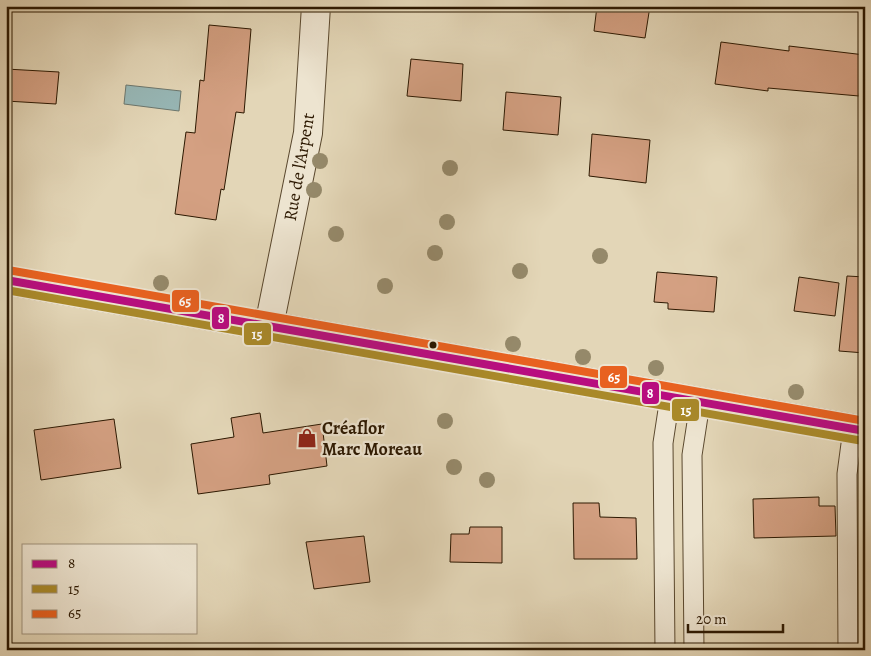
<svg xmlns="http://www.w3.org/2000/svg" width="871" height="656" viewBox="0 0 871 656" font-family="Alegreya,serif">
<style>
.water{fill:#97b7b6;stroke:#6c776e}
.building{fill:#d4a082;stroke:#2c1801}
.lines{fill:none;stroke-linecap:round;stroke-linejoin:round}
.lane-casing{stroke:#5a482e;stroke-width:21}
.street-casing{stroke:#5a482e;stroke-width:30}
.secondary-casing{stroke:#2c1801;stroke-width:30}
.lane{stroke:#ede4d0;stroke-width:19}
.street{stroke:#ede4d0;stroke-width:28}
.secondary{stroke:#ede4d0;stroke-width:28}
.bus-1-casing{stroke:#ede4d0;stroke-width:11}
.bus-2-casing{stroke:#ede4d0;stroke-width:11}
.bus-3-casing{stroke:#ede4d0;stroke-width:11}
.bus-1{stroke:#b80d7f;stroke-width:8}
.bus-2{stroke:#a98929;stroke-width:8}
.bus-3{stroke:#e86120;stroke-width:8}
.tree{fill:#95896a}
.bus-dot{fill:#2c1801;stroke:#ede4d0;stroke-width:2}
.labels{text-anchor:middle;stroke-width:4.5;stroke-linejoin:round;paint-order:stroke}
.street-label{font-size:18px;fill:#2c1801;stroke:#ede4d0}
.poi-label{font-size:18px;font-weight:bold;fill:#2c1801;stroke:#ede4d0;text-anchor:start}
.line-badge{stroke:#ede4d0;stroke-width:2}
.badge-label{font-size:14px;text-anchor:middle;font-weight:bold;fill:#fff}
</style>
<rect width="100%" height="100%" fill="#e3d6b7"/>
<filter id="stains"><feTurbulence type="fractalNoise" baseFrequency=".004" numOctaves="4"/><feColorMatrix values="0 0 0 0 .2 0 0 0 0 .09 0 0 0 0 .02 0 0 0 .5 -.17"/></filter>
<radialGradient id="worn" r=".72"><stop offset=".6" stop-color="#630" stop-opacity="0"/><stop offset="1" stop-color="#630" stop-opacity=".3"/></radialGradient>
<path class="water" d="M126,85L181,91L179,111L124,104Z"/>
<path class="building" d="M597,6H650L645,38L594,31Z
M209,25L251,29L244,113L236,112L224,190L221,189L216,220L175,214L186,132L195,133L200,80L204,81Z
M721,42L789,51V46L865,55V90L860,89L859,96L768,88V91L715,84Z
M411,59L463,64L461,101L407,96Z
M6,69L59,72L56,104L6,101Z
M506,92L561,97L558,135L503,130Z
M592,134L650,140L646,183L589,176Z
M657,272L717,277L714,312L668,309V303L654,302Z
M847,276L865,277V353L839,351Z
M799,277L839,283L835,316L794,311Z
M260,413L263,433L322,424L327,466L269,475L270,484L198,494L191,444L234,437L231,418Z
M114,419L121,468L41,480L34,430Z
M819,497V506H835L836,536L754,538L753,499Z
M573,503H599L600,517L636,518L637,559H574Z
M470,527H502V563L450,562L451,534H469Z
M364,536L370,582L314,589L306,542Z"/>
<g class="lines">
<defs>
<path id="lane" d="M665,650L663,443L670,397
M694,650L692,455L700,403
M848,650L847,474L853,429"/>
<path id="street" d="M269,326L308,133L316,6"/>
<path id="secondary" d="M6,280L865,431"/>
</defs>
<use href="#lane" class="lane-casing"/>
<use href="#street" class="street-casing"/>
<use href="#secondary" class="secondary-casing"/>
<use href="#lane" class="lane"/>
<use href="#street" class="street"/>
<use href="#secondary" class="secondary"/>
<defs>
<path id="bus-1" d="M6,280L865,431"/>
<path id="bus-2" d="M6,290L863,441"/>
<path id="bus-3" d="M8,270L865,421"/>
</defs>
<use href="#bus-1" class="bus-1-casing"/>
<use href="#bus-2" class="bus-2-casing"/>
<use href="#bus-3" class="bus-3-casing"/>
<use href="#bus-1" class="bus-1"/>
<use href="#bus-2" class="bus-2"/>
<use href="#bus-3" class="bus-3"/>
</g>
<g class="tree">
<circle cx="320" cy="161" r="8"/>
<circle cx="450" cy="168" r="8"/>
<circle cx="314" cy="190" r="8"/>
<circle cx="447" cy="222" r="8"/>
<circle cx="336" cy="234" r="8"/>
<circle cx="435" cy="253" r="8"/>
<circle cx="600" cy="256" r="8"/>
<circle cx="520" cy="271" r="8"/>
<circle cx="161" cy="283" r="8"/>
<circle cx="385" cy="286" r="8"/>
<circle cx="513" cy="344" r="8"/>
<circle cx="583" cy="357" r="8"/>
<circle cx="656" cy="368" r="8"/>
<circle cx="796" cy="392" r="8"/>
<circle cx="445" cy="421" r="8"/>
<circle cx="454" cy="467" r="8"/>
<circle cx="487" cy="480" r="8"/>
</g>
<defs>
<symbol id="shop-bare" viewBox="-9 -9 18 18"><path d="M-5-2.5h2.3a2.7 3.5 0 0 1 5.4 0H5L5.5 6h-11ZM-1.5-2.5h3a1.5 2.3 0 0 0-3 0Z" fill="#8f2418" stroke="#ede4d0" stroke-width="2.5" paint-order="stroke"/></symbol>
</defs>
<g fill-rule="evenodd">
<use href="#shop-bare" x="293" y="424" width="28" height="28"/>
</g>
<circle class="bus-dot" cx="433" cy="345" r="4.5"/>
<g class="labels">
<g class="street-label">
<text transform="translate(299 167) rotate(-80)" y="6">Rue de l'Arpent</text>
</g>
<g class="poi-label">
<text x="322" y="434">Créaflor<tspan x="322" dy="21">Marc Moreau</tspan></text>
</g>
</g>
<g class="line-badge">
<rect x="171" y="289" width="29" height="24" rx="5" fill="#e86120"/>
<rect x="211" y="306" width="19" height="24" rx="5" fill="#b80d7f"/>
<rect x="243" y="322" width="29" height="24" rx="5" fill="#a98929"/>
<rect x="599" y="365" width="29" height="24" rx="5" fill="#e86120"/>
<rect x="641" y="381" width="19" height="24" rx="5" fill="#b80d7f"/>
<rect x="671" y="398" width="29" height="24" rx="5" fill="#a98929"/>
</g>
<g class="badge-label">
<text x="185" y="306">65</text>
<text x="221" y="323">8</text>
<text x="257" y="339">15</text>
<text x="614" y="382">65</text>
<text x="650" y="398">8</text>
<text x="686" y="415">15</text>
</g>
<rect width="871" height="656" fill="none" stroke="#e3d6b7" stroke-width="25"/>
<rect x="8" y="8" width="856" height="641" fill="none" stroke="#2c1801" stroke-width="2.5"/>
<rect x="12" y="12" width="846" height="631" fill="none" stroke="#2c1801"/>
<rect x="22" y="544" width="175" height="90" fill="#ede4d0" stroke="#a0927d"/>
<rect x="32" y="560" width="25" height="8" fill="#b80d7f" stroke="#a0927d"/>
<text x="68" y="568" font-size="15" fill="#2c1801">8</text>
<rect x="32" y="585" width="25" height="8" fill="#a98929" stroke="#a0927d"/>
<text x="68" y="594" font-size="15" fill="#2c1801">15</text>
<rect x="32" y="610" width="25" height="8" fill="#e86120" stroke="#a0927d"/>
<text x="68" y="618" font-size="15" fill="#2c1801">65</text>
<path d="M688 624v8h95v-8" fill="none" stroke="#2c1801" stroke-width="2.5"/>
<text x="696" y="624" font-size="15" fill="#2c1801" stroke="#ede4d0" stroke-width="4" paint-order="stroke">20 m</text>
<rect width="100%" height="100%" filter="url(#stains)"/>
<rect width="100%" height="100%" fill="url(#worn)"/>
</svg>
